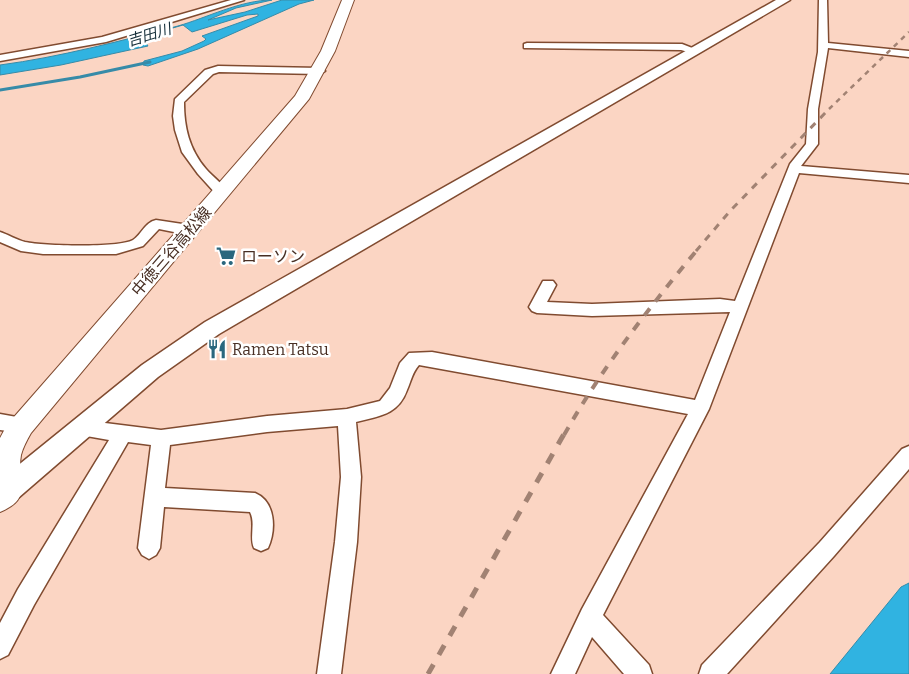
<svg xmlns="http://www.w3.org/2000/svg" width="909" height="674" viewBox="0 0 909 674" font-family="Bitter,'Noto Sans JP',serif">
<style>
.water{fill:#30b3e1;stroke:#378ba8}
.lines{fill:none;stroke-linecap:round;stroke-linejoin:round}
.stream{stroke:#378ba8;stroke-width:3}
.minor-casing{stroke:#804b30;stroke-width:3}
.tertiary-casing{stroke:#804b30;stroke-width:3}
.secondary-casing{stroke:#804b30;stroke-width:2}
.minor{fill:#fff;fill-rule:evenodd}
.tertiary{fill:#fff;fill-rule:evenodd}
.secondary{fill:#fff;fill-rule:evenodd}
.rail-far3{stroke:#a18273;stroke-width:2.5;stroke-dasharray:5 5;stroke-linecap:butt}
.rail-far2{stroke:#a18273;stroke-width:3;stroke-dasharray:7 7;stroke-linecap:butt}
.rail-far1{stroke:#a18273;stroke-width:4;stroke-dasharray:9 9;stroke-linecap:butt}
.rail{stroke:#a18273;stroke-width:5;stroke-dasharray:11 11;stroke-linecap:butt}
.labels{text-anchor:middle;stroke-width:5;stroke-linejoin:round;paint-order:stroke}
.far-water-label{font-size:15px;font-style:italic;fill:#132d38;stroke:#fff}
.street-label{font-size:16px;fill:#482f24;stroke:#fff}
.poi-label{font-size:16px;fill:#482f24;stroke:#fff;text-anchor:start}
</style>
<rect width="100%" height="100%" fill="#fbd5c3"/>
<path class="water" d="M272,0L236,8L208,20L245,12L282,0H314L299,4L198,49L148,66L143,65L144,61L182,51L204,41L206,39L202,36L258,16V14L247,15L192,32L183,25L142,37L148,46L61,65L0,75V65C60,57 120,41 178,26C206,18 241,0 272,0Z
M909,583V674H830L901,587Z"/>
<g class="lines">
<path class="stream" d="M0,90L80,77L150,62"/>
<defs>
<path id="minor" d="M231,0H244L106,42L0,61V55L102,37Z
M819,0H827L828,43L909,51V57L828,48L818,109V144L801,166L909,175V183L799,173L709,409L603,615L649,665L652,674H624L592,637L575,674H551L582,609L688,414L419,365C412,373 411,381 407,390C398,415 379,416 356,422L361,477L357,542L341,674H317L335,542L341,477L338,426L267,432L170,445L165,488L255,493C276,502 276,530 268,548L261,551L254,548C249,537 256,523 250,512L164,507L160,548L156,555L149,559L142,555L138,548L151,445L128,442L34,605L8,655L0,659V623L18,589L109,440L75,434L72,428L75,422L81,420L161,430L267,416L347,409L380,401L390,388L400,363L409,353L432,352L695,400L730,312L592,316L537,313L532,311L529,307L543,281H553L556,285L547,302L592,304L720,299L735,301L790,164L806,144L808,109L818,52Z
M527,43L682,44L700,51L695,54L681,50L524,48V44Z
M218,66L320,68L325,71L320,74L219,72L213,74L184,102C184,127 189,149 206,169C213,177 222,183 228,192L222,196L217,195L198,174L182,152L175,130L173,116L175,99L205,70Z
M156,220L189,225L196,230L189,235L159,229L143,246L116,254H43L21,251L0,242V232C9,235 17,240 25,242C44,246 118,248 133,240C142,234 145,222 156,220Z
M0,414L28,419L31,425L28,431L22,433L0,430Z
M909,446V469L834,556L727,674H699L702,665L820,542L902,449Z"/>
<path id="tertiary" d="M776,0H790L219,334L158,377L18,498L9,501L0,498V480L142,365L205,322Z"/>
<path id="secondary" d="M342,0H354L335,51L309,99L31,433C27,440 23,447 21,455C16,482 34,498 0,512V438L7,425L295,96L321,51Z"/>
</defs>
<use href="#minor" class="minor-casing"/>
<use href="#tertiary" class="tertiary-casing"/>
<use href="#secondary" class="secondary-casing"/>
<use href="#minor" class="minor"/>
<use href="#tertiary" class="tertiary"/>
<use href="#secondary" class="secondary"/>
<path class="rail-far3" d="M829,109L909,32"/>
<path class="rail-far2" d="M696,251L730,211L830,108"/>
<path class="rail-far1" d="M564,435C602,368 648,309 697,250"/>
<path class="rail" d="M428,674L564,434"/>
</g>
<defs>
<symbol id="supermarket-bare" viewBox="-9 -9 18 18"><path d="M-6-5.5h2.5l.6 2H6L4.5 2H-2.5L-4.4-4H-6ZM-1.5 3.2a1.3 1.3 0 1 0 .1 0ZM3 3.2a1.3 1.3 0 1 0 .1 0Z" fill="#2a677e" stroke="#fff" stroke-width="2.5" paint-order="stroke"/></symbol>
<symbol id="restaurant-bare" viewBox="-9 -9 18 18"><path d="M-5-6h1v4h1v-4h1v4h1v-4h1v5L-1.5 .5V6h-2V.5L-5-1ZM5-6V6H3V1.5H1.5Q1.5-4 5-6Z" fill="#2a677e" stroke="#fff" stroke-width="2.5" paint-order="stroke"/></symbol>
</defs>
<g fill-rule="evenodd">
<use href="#supermarket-bare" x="212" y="242" width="28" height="28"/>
<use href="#restaurant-bare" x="203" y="335" width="28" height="28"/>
</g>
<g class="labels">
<g class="far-water-label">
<text transform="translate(149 35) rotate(-17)" y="5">吉田川</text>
</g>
<g class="street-label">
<text transform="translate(171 251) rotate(-49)" y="6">中徳三谷高松線</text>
</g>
<g class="poi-label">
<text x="241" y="262">ローソン</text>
<text x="232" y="355">Ramen Tatsu</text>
</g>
</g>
</svg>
